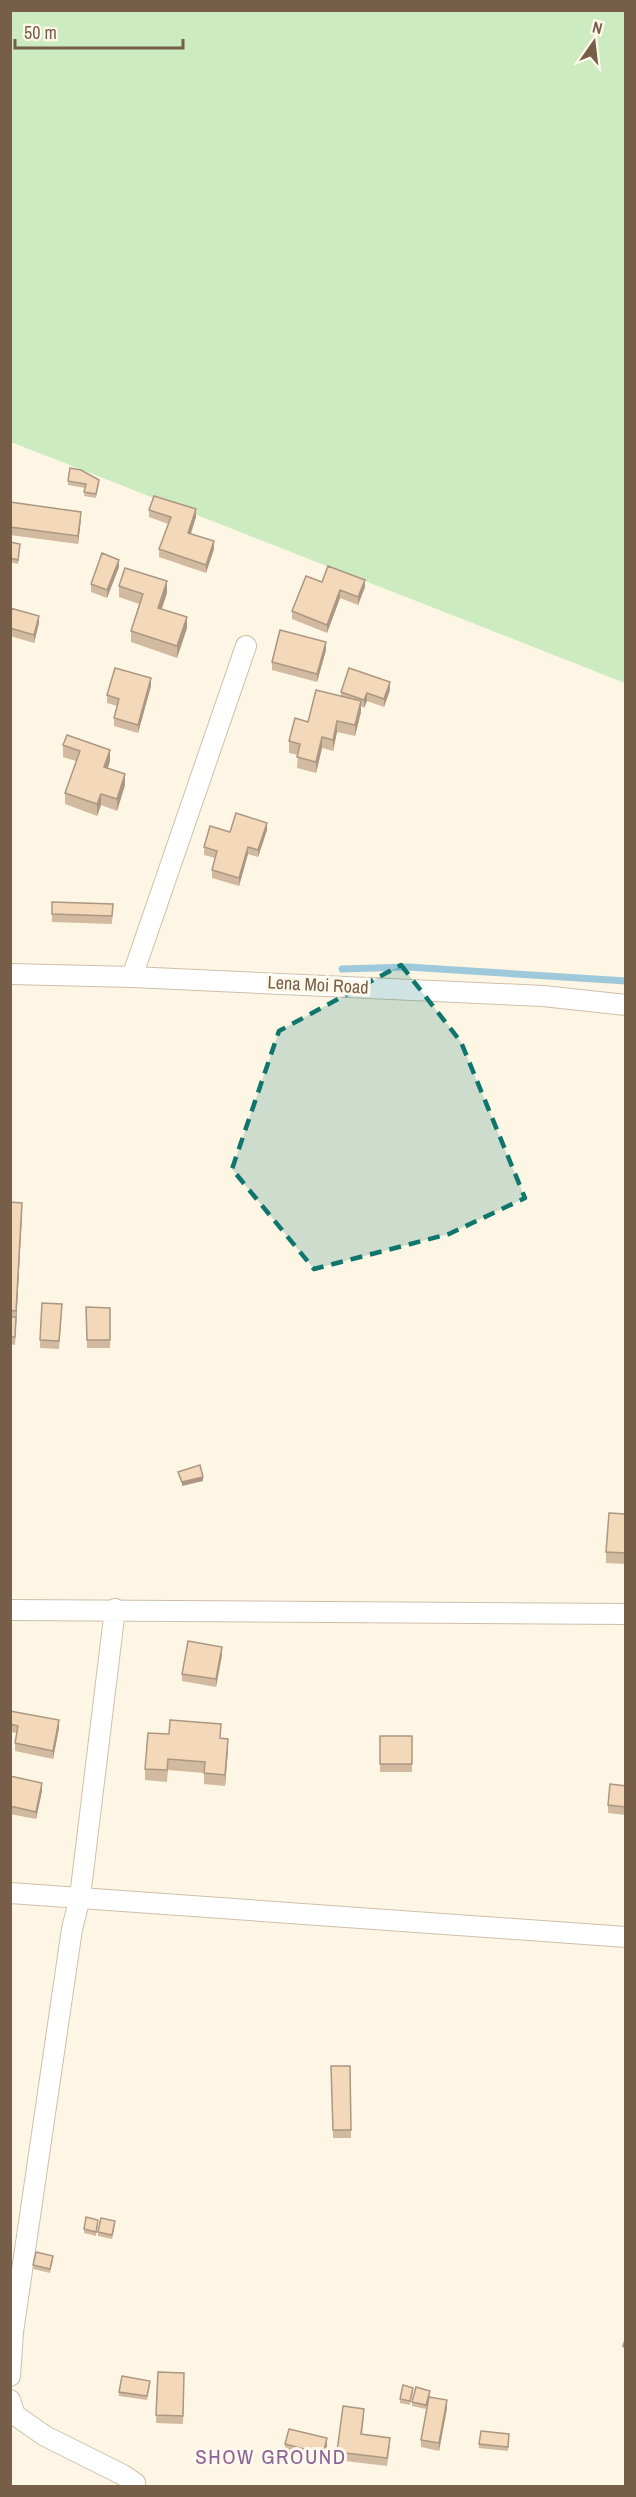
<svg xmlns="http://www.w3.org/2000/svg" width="636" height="2497" viewBox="0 0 636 2497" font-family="'Archivo Narrow',sans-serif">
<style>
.green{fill:#cdebc1}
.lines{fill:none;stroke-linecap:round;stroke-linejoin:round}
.stream{stroke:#9dc9da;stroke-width:7}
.minor-casing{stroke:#cfbfaa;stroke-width:22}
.minor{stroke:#fff;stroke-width:20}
.wall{fill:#d2baa0}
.shaded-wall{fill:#ab9782}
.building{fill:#f4d8ba;stroke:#ab9782;stroke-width:1.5}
.marked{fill:#0f766e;fill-opacity:0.2;stroke:#0f766e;stroke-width:4.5;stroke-dasharray:12 8;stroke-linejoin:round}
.labels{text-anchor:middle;stroke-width:6;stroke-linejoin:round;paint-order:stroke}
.street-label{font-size:18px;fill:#765e48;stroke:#fff9eb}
.quarter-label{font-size:21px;letter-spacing:1.5px;fill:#8e639a;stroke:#fff9eb}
</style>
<rect width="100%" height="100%" fill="#fdf6e4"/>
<path class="green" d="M10,11H625V683L11,442Z"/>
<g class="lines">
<path class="stream" d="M342,969L408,967L626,981"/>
<defs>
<path id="minor" d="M10,974L132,977L543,996L626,1005
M132,977L246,646
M10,1610L626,1614
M10,1893L626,1937
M10,2376L13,2332L72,1929L80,1897L115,1609
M10,2400L15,2415L45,2436L123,2475L135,2483V2486"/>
</defs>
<use href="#minor" class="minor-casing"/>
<use href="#minor" class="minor"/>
</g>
<path class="wall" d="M68,481L99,484L96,498L84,496L85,488L68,485Z
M10,502L81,519L78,544L10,535Z
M149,510L196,517L191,534L214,549L206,573L159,557V549L168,524L149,517Z
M10,542L20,547L18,564L10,562Z
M119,567L107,598L91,592V584Z
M322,582L365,587L358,605L340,598L327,633L292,619V611Z
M119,586L167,593L162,609L187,628L177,658L131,642V631L139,604L119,597Z
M10,608L39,623L34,643L10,636Z
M326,650L317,682L272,670V662Z
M151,686L138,733L114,726V718L117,706L107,703V695Z
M390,690L384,707L367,701L364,708L361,706V712L355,736L337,732L333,751L322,748L316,773L297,768L298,755L289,753V741L308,722L341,696V692Z
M63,745L110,761L108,768L125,785L117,811L101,805L97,816L65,804V793L76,761L63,757Z
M267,830L258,857L248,854L239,886L212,878V870L215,858L204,855V847L230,832Z
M52,902L113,904L112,924L52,922Z
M10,1202L22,1214L15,1345L10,1344Z
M86,1307L110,1308V1348H87Z
M62,1311L59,1349L40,1348V1340Z
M626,1514V1564L606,1563V1552Z
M222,1655L216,1687L182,1681V1674Z
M10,1711L59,1728L53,1759L15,1751V1743L17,1733L10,1732Z
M380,1736H412V1772H380Z
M221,1738L228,1750L225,1786L204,1784V1773L168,1770L167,1782L145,1780V1769Z
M10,1776L42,1791L36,1819L10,1814Z
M626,1786V1815L608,1813V1805Z
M331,2066H350L351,2138H333Z
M98,2224L96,2236L84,2233V2229Z
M115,2225L112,2239L98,2236V2232Z
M53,2260L50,2273L33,2269V2265Z
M158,2372L184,2373L183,2424L156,2423Z
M150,2385L147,2400L119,2396V2392Z
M413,2392L410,2405L400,2403V2399Z
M430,2395V2397L447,2408L439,2451L421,2447V2440L429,2400L426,2409L412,2406V2402Z
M364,2416L362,2435L390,2446L387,2466L337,2460V2452Z
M509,2434L508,2451L479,2448V2444Z
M285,2444L327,2446L323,2461L285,2452Z"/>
<path class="shaded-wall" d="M196,509V517L188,541V533Z
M81,512V519L78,544V536Z
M214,541V549L206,573V565Z
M119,560V567L107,598V590Z
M365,580V587L358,605V597Z
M167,581V593L158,619V608Z
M340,590V598L327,633V625Z
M39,616V623L34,643V635Z
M187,617V628L177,658V646Z
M326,642V650L317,682V674Z
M151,678V686L138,733V725Z
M390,682V690L384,707V699Z
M367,693V701L364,708V700Z
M361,701V712L355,736V725Z
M337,721V732L333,751V740Z
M322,737V748L316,773V762Z
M110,750V761L104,778V767Z
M125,774V785L117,811V799Z
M101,794V805L97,816V804Z
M267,823V830L258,857V850Z
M248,847V854L239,886V878Z
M22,1203V1214L15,1345L16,1311Z
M203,1477V1481L182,1486V1482Z
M222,1647V1655L216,1687V1679Z
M59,1720V1728L53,1759V1751Z
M228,1739V1750L225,1786V1775Z
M42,1783V1791L36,1819V1812Z
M447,2400V2408L439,2451V2443Z
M327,2438V2446L323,2461V2454Z"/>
<path class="building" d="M70,468L81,470L99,480L96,494L84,492L86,484L68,481Z
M154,496L196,509L188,533L214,541L206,565L159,549L171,517L149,510Z
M10,502L81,512L78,536L10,527Z
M10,542L20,544L18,560L10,558Z
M102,553L119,560L107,590L91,584Z
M328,566L365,580L358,597L340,590L327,625L292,611L306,576L322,582Z
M125,568L167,581L158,608L187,617L177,646L131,631L143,594L119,586Z
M10,608L39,616L34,635L10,628Z
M280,630L326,642L317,674L272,662Z
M115,668L151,678L138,725L114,718L119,699L107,695Z
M349,668L390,682L384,699L367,693L364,700L341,692Z
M316,690L361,701L355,725L337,721L333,740L322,737L316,762L297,757L300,744L289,741L295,718L308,722Z
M67,735L110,750L104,767L125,774L117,799L101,794L97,804L65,793L80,751L63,745Z
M236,813L267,823L258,850L248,847L239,878L212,870L217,851L204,847L210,826L230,832Z
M52,902L113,904L112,916L52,914Z
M10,1202L22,1203L16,1311L10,1310Z
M42,1303L62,1304L59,1341L40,1340Z
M86,1307L110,1308V1340H87Z
M10,1317H16L15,1337H10Z
M200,1465L203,1477L182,1482L178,1472Z
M609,1513L626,1514V1553L606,1552Z
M188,1641L222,1647L216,1679L182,1674Z
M10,1711L59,1720L53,1751L15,1743L18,1726L10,1724Z
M170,1720L221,1724L220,1738L228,1739L225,1775L204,1773L205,1762L168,1759L167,1770L145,1769L148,1733L169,1734Z
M380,1736H412V1764H380Z
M10,1776L42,1783L36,1812L10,1806Z
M610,1784L626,1786V1807L608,1805Z
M331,2066H350L351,2130H333Z
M86,2217L98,2220L96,2232L84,2229Z
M101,2218L115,2221L112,2235L98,2232Z
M36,2252L53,2256L50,2269L33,2265Z
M626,2337V2349L623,2346Z
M158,2372L184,2373L183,2416L156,2415Z
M122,2376L150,2381L147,2396L119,2392Z
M403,2385L413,2388L410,2401L400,2399Z
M416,2387L430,2391L426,2405L412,2402Z
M429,2397L447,2400L439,2443L421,2440Z
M343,2406L364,2409L361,2434L390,2438L387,2458L337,2452Z
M289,2429L327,2438L323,2454L285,2444Z
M481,2431L509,2434L508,2447L479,2444Z"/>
<path class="marked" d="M401,965L461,1042L525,1198L449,1234L314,1269L232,1169L279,1031Z"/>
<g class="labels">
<g class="street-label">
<text transform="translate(318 985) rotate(3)" y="6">Lena Moi Road</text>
</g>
<g class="quarter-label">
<text x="271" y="2464">SHOW GROUND</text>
</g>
</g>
<rect width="636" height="2497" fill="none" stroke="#765e48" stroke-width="24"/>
<g transform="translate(594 42) rotate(14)" stroke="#fff9eb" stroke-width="4.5" paint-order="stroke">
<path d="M0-4.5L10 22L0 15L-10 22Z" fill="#765e48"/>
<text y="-9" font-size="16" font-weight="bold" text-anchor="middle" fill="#765e48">N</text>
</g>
<path d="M15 39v9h168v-9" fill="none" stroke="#765e48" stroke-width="3"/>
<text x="24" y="39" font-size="18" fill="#765e48" stroke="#fff9eb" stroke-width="4.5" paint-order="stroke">50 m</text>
</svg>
